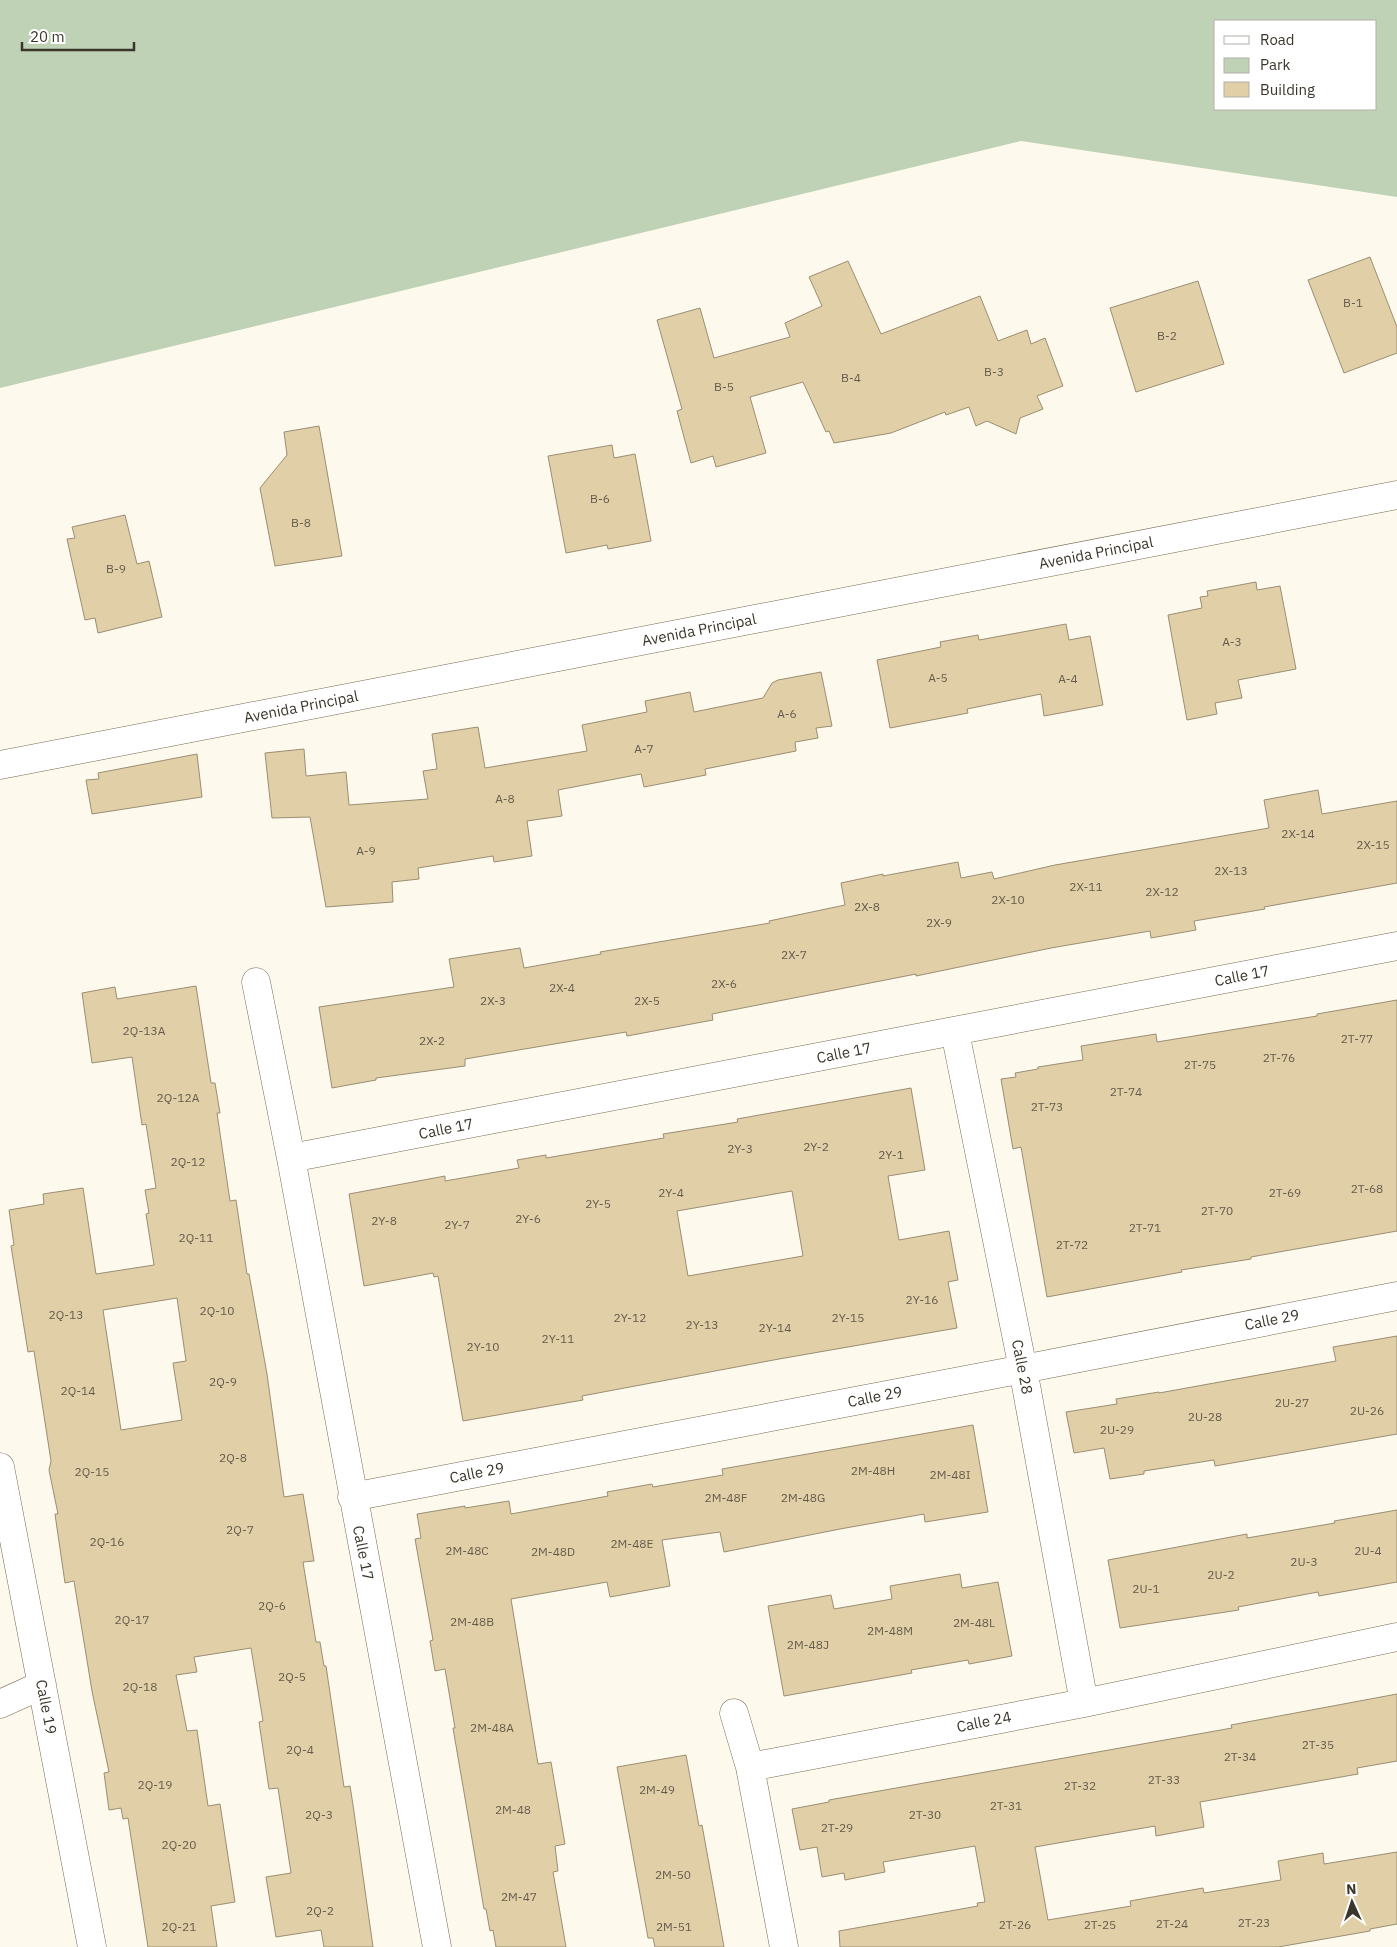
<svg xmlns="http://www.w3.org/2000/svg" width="1397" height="1947" viewBox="0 0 1397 1947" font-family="'IBM Plex Sans',sans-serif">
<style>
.green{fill:#c0d2b5;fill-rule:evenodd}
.building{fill:#e1cfa8;stroke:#9a8e73;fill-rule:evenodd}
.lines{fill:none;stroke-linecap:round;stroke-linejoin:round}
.minor-casing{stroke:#776b52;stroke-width:29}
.minor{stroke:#fff;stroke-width:28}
.labels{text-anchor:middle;stroke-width:4;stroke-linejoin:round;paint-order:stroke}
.number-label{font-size:12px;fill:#645c4a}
.street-label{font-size:15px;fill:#3b362b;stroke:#fff}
</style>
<rect width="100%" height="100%" fill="#fef9ed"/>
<path class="green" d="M0,0H1397V197L1021,141L0,388ZM1216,21H1376V109H1216Z"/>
<path class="building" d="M1370,257L1397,327V353L1344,373L1308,280Z
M848,261L881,334L980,296L998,341L1027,330L1031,344L1045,338L1063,386L1037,396L1043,409L1020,418L1016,434L987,421L976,426L969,407L946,415L945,412L891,433L834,443L829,431L826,432L803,382L750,397L766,453L716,467L713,456L691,463L677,411L682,409L657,320L700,308L714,358L790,337L785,323L822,306L809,277Z
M1198,281L1224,364L1136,392L1110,308Z
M319,426L342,556L275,566L260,488L287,455L284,432Z
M612,445L614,458L635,454L651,541L608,549L607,545L566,553L548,456Z
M125,515L137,564L149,561L162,617L98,633L95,618L85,620L67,539L75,538L72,527Z
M1256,582L1257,590L1280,586L1296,669L1238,680L1242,698L1215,703L1217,714L1187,720L1168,615L1202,608L1200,597L1208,596L1207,591Z
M1066,624L1069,640L1090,636L1103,705L1044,716L1041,694L967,709L968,713L890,728L877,660L941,647L940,642L978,635L979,640Z
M821,672L832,726L816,728L818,738L795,742L796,751L705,769L706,775L644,787L641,774L558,790L562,816L527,821L532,856L494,862L493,856L418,868L419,879L392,882L393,902L326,907L310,817L272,818L265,753L304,749L306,776L346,772L349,805L428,799L423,771L437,769L432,734L478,727L485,768L587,751L582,725L647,712L645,701L690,692L694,712L763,698L772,683L778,680Z
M197,754L202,797L92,814L86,780L99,779L98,773Z
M1318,790L1322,814L1397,801V883L1264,907L1265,909L1194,921L1196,930L1151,938L1150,931L1051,948L916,976V974L712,1014L713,1020L627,1036L626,1032L465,1059V1066L376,1078V1080L332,1088L319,1007L454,987L449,959L520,948L524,968L601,954L600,952L770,923L769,921L845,905L841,883L883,874V876L958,862L961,878L992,872L994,879L1055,865L1269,828L1264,800Z
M196,986L211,1083H215L220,1113H217L230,1201L236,1200L247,1274H249L267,1374L284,1497L303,1494L314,1561L303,1562L316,1642H320L324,1666H326L344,1787L350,1786L353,1805L373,1947H324L321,1930L276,1937L266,1877L291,1873L278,1788L269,1789L259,1722L263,1721L251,1648L194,1657L197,1672L176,1675L187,1731L197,1730L208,1806L220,1804L235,1902L211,1906L217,1947H148L128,1818L123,1819L121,1808L109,1810L104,1773L109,1772L92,1691L74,1581L65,1583L55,1514H58L49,1470L51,1461L34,1351L28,1352L11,1246L14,1245L9,1210L44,1204L43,1194L83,1188L96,1274L154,1265L146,1214L149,1213L145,1190L156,1188L146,1124L142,1125L132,1057L92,1063L82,993L115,987L117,999ZM177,1298L186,1361L173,1363L182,1420L121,1430L103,1310Z
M1397,1000V1231L1251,1257V1259L1181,1270L1182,1272L1047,1297L1021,1147L1013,1149L1001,1079L1016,1077L1015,1073L1038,1069V1067L1083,1060L1081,1046L1156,1034L1157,1042L1317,1016V1014Z
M911,1088L925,1170L888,1176L899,1240L949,1231L958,1280L948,1282L957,1328L779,1359L582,1396L583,1400L463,1421L438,1276L434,1277L433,1273L364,1286L349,1194L445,1176V1181L519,1168L517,1160L546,1155V1158L664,1138L663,1134L738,1122L737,1119ZM792,1191L803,1256L688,1276L677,1211Z
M1397,1336V1434L1215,1466L1214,1460L1144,1471V1474L1110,1479L1104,1448L1074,1453L1066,1412L1117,1404L1116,1399L1159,1392V1393L1336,1361L1333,1347Z
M973,1425L988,1512L925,1522L924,1514L840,1529L724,1552L720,1532L662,1540L670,1586L610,1597L607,1582L511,1599L538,1764L551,1762L565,1844L555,1846L558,1871L553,1872L566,1947H496L493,1930L490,1931L486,1909H484L453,1728H455L445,1669L435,1671L430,1641L433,1640L415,1539L421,1538L417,1514L465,1506V1508L509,1501L511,1514L608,1496L607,1492L652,1484L653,1487L723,1475L722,1469Z
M1397,1510V1582L1319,1596L1318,1592L1238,1607L1239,1610L1120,1628L1108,1560L1247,1534V1538L1335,1523L1334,1521Z
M960,1574L962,1588L998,1582L1012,1656L969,1664L968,1660L911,1670L912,1673L784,1696L768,1606L831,1595L834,1609L892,1599L890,1586Z
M1397,1694V1761L1357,1768L1358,1774L1200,1802L1204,1827L1156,1836L1155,1826L1035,1847L1048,1920L1131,1906L1130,1901L1203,1888L1204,1893L1281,1880L1278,1861L1323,1853L1324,1864L1397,1852V1924L1370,1929V1931L1278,1947H840L839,1931L978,1906L977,1903L985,1902L975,1846L883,1862L885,1872L845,1880L844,1873L822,1877L817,1847L800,1850L792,1809L829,1802V1800L1232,1728L1231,1725Z
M686,1755L699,1826L702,1825L724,1947H655L653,1938H648L617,1767Z"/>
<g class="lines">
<defs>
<path id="minor" d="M0,765L1397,495
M256,982L291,1158L437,1947
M955,1032L1023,1369L1084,1703
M291,1158L1397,946
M0,1467L92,1947
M352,1497L1023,1369L1397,1296
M0,1704L42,1685
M734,1713L750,1767L784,1947
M750,1767L1084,1703L1397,1637"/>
</defs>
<use href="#minor" class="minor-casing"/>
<use href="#minor" class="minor"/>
</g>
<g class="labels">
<g class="number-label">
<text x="1353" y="307">B-1</text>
<text x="1167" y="340">B-2</text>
<text x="994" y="376">B-3</text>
<text x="851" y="382">B-4</text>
<text x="724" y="391">B-5</text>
<text x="600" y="503">B-6</text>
<text x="301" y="527">B-8</text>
<text x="116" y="573">B-9</text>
<text x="1232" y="646">A-3</text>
<text x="938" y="682">A-5</text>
<text x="1068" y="683">A-4</text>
<text x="787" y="718">A-6</text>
<text x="644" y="753">A-7</text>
<text x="505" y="803">A-8</text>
<text x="1298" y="838">2X-14</text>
<text x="1373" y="849">2X-15</text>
<text x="366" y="855">A-9</text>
<text x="1231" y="875">2X-13</text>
<text x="1086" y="891">2X-11</text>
<text x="1162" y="896">2X-12</text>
<text x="1008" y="904">2X-10</text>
<text x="867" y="911">2X-8</text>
<text x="939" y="927">2X-9</text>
<text x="794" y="959">2X-7</text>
<text x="724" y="988">2X-6</text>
<text x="562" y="992">2X-4</text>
<text x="493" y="1005">2X-3</text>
<text x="647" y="1005">2X-5</text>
<text x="144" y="1035">2Q-13A</text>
<text x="1357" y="1043">2T-77</text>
<text x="432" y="1045">2X-2</text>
<text x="1279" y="1062">2T-76</text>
<text x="1200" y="1069">2T-75</text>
<text x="1126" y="1096">2T-74</text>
<text x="178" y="1102">2Q-12A</text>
<text x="1047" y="1111">2T-73</text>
<text x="816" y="1151">2Y-2</text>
<text x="740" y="1153">2Y-3</text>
<text x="891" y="1159">2Y-1</text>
<text x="188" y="1166">2Q-12</text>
<text x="1367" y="1193">2T-68</text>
<text x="671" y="1197">2Y-4</text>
<text x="1285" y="1197">2T-69</text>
<text x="598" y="1208">2Y-5</text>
<text x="1217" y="1215">2T-70</text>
<text x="528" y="1223">2Y-6</text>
<text x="384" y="1225">2Y-8</text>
<text x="457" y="1229">2Y-7</text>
<text x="1145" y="1232">2T-71</text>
<text x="196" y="1242">2Q-11</text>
<text x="1072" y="1249">2T-72</text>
<text x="922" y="1304">2Y-16</text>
<text x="217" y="1315">2Q-10</text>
<text x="66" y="1319">2Q-13</text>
<text x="630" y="1322">2Y-12</text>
<text x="848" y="1322">2Y-15</text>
<text x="702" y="1329">2Y-13</text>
<text x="775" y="1332">2Y-14</text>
<text x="558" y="1343">2Y-11</text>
<text x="483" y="1351">2Y-10</text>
<text x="223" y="1386">2Q-9</text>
<text x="78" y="1395">2Q-14</text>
<text x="1292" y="1407">2U-27</text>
<text x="1367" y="1415">2U-26</text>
<text x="1205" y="1421">2U-28</text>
<text x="1117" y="1434">2U-29</text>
<text x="233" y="1462">2Q-8</text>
<text x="873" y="1475">2M-48H</text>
<text x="92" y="1476">2Q-15</text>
<text x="950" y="1479">2M-48I</text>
<text x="726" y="1502">2M-48F</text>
<text x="803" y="1502">2M-48G</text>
<text x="240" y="1534">2Q-7</text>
<text x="107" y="1546">2Q-16</text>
<text x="632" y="1548">2M-48E</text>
<text x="467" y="1555">2M-48C</text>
<text x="1368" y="1555">2U-4</text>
<text x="553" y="1556">2M-48D</text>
<text x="1304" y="1566">2U-3</text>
<text x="1221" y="1579">2U-2</text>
<text x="1146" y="1593">2U-1</text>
<text x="272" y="1610">2Q-6</text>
<text x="132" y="1624">2Q-17</text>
<text x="472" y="1626">2M-48B</text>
<text x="974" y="1627">2M-48L</text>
<text x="890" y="1635">2M-48M</text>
<text x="808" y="1649">2M-48J</text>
<text x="292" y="1681">2Q-5</text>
<text x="140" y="1691">2Q-18</text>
<text x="492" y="1732">2M-48A</text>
<text x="1318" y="1749">2T-35</text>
<text x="300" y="1754">2Q-4</text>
<text x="1240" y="1761">2T-34</text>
<text x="1164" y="1784">2T-33</text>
<text x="155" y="1789">2Q-19</text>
<text x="1080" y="1790">2T-32</text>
<text x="657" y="1794">2M-49</text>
<text x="1006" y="1810">2T-31</text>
<text x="513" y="1814">2M-48</text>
<text x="319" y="1819">2Q-3</text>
<text x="925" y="1819">2T-30</text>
<text x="837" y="1832">2T-29</text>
<text x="179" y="1849">2Q-20</text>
<text x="673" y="1879">2M-50</text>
<text x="519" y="1901">2M-47</text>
<text x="320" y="1915">2Q-2</text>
<text x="1254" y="1927">2T-23</text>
<text x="1172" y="1928">2T-24</text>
<text x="1015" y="1929">2T-26</text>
<text x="1100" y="1929">2T-25</text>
<text x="179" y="1931">2Q-21</text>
<text x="674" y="1931">2M-51</text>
</g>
<g class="street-label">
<text transform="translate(1096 553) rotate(-11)" y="5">Avenida Principal</text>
<text transform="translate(699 630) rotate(-11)" y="5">Avenida Principal</text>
<text transform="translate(301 707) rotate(-11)" y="5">Avenida Principal</text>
<text transform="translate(1242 976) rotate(-11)" y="5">Calle 17</text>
<text transform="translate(844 1053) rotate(-11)" y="5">Calle 17</text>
<text transform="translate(446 1129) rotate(-11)" y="5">Calle 17</text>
<text transform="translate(1272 1320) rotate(-11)" y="5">Calle 29</text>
<text transform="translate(1022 1367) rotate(79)" y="5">Calle 28</text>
<text transform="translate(875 1397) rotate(-11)" y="5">Calle 29</text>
<text transform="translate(477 1473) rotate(-11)" y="5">Calle 29</text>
<text transform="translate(363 1553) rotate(79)" y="5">Calle 17</text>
<text transform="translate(46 1707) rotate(79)" y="5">Calle 19</text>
<text transform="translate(984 1722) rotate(-11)" y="5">Calle 24</text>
</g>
</g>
<rect x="1214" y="20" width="162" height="90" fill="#ffffff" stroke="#b1afaa"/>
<rect x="1224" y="36" width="25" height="8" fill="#ffffff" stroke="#b1afaa"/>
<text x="1260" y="45" font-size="15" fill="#3b362b">Road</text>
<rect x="1224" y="58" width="25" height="15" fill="#c0d2b5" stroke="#b1afaa"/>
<text x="1260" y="70" font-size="15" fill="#3b362b">Park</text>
<rect x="1224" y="82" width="25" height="15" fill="#e1cfa8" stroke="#b1afaa"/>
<text x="1260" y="95" font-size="15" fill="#3b362b">Building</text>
<g transform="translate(1352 1902) rotate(357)" stroke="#ffffff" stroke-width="4" paint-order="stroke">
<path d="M0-4L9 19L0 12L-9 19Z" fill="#3b362b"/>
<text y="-8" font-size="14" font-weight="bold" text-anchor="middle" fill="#3b362b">N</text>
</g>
<path d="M22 42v8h112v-8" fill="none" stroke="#3b362b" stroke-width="2.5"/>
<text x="30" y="42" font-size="15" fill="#3b362b" stroke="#ffffff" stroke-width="4" paint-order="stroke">20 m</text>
</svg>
